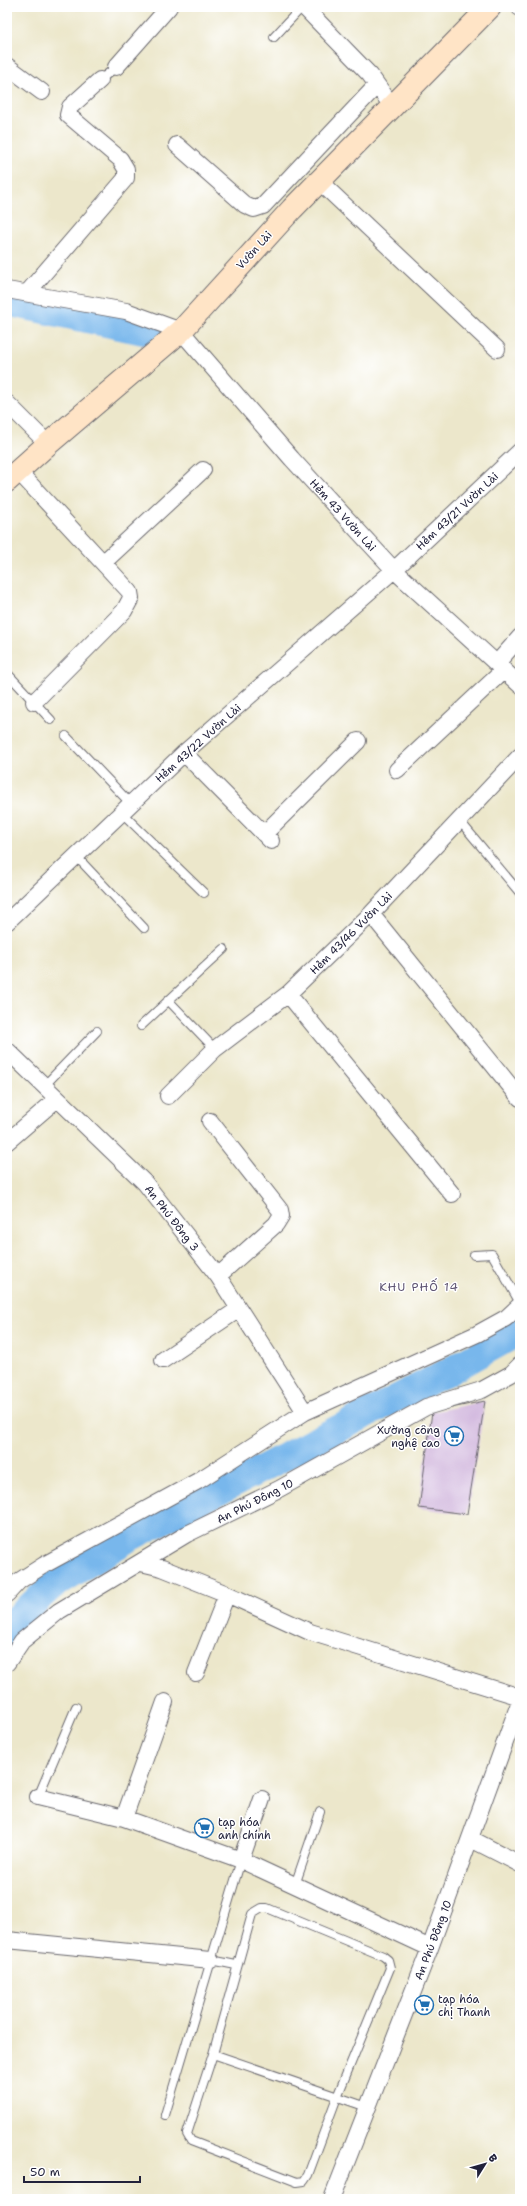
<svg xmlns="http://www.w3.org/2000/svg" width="527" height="2206" viewBox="0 0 527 2206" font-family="'Shantell Sans',sans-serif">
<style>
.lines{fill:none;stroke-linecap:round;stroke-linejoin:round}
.river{stroke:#78b7ec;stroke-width:28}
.building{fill:#cfb3dc}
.service-casing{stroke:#69676d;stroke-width:10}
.minor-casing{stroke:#69676d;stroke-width:18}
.secondary-casing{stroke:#69676d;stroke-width:24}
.service{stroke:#fff;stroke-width:8}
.minor{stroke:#fff;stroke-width:16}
.secondary{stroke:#ffe4c6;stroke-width:22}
.labels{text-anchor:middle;stroke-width:3;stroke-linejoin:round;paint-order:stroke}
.street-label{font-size:11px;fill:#22223b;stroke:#fff}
.poi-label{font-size:11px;fill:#22223b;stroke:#fff;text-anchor:start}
.neighbourhood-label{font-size:12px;letter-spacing:1px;fill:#5f5573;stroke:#fff}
</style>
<rect width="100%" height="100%" fill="#fff"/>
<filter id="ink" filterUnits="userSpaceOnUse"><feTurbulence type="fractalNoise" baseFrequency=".025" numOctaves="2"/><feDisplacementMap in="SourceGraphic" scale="8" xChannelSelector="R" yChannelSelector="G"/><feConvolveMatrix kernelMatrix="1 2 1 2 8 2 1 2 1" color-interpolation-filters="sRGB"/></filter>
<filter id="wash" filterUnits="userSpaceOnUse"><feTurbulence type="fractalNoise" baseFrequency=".012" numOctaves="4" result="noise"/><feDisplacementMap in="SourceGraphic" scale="16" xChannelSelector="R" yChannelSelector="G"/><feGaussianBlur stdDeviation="0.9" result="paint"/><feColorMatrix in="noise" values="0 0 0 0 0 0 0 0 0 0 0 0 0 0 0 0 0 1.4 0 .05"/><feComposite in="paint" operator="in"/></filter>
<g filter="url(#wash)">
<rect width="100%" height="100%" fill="#ece7cb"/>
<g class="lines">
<path class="river" d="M7,302L153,333
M7,1632L14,1621L52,1586L129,1538L453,1369L510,1337L520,1328"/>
</g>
<g id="blocks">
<path class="building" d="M485,1401L467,1514L419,1508L432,1412Z"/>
</g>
</g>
<g filter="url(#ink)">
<use href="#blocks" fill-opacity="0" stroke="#69676d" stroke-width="1"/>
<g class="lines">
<defs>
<path id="service" d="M274,37L302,7
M100,80L116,67
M7,673L51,720
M66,736L131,804
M122,813L204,893
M459,820L520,893
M76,856L144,928
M168,1000L215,1049
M141,1026L224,949
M44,1086L97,1031
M474,1255L492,1254L520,1303
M38,1797L76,1707
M295,1885L320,1812
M262,1908H267L383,1956L388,1960L390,1968L337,2097L308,2175L304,2181L297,2182L191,2141L187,2134L213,2054L252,1914Z
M211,1960L236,1965
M213,2054L367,2107
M165,2115L241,1860"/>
<path id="minor" d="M304,7L370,75L392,106
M519,7L520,8
M7,66L42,92
M116,67L169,7
M177,145L245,205L254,209L263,206L377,85
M319,181L497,349
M7,290L126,311L181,331L292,459L394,570L520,685
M27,293L126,178V169L120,159L68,115L70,107L100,80
M7,403L48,444
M18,471L130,592L131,598L124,611L34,702
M104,562L203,470
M497,663L520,637
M184,753L271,841
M397,770L504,670
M264,834L358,741
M371,914L520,1098
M7,922L184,753L394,570L520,451
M288,994L452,1194
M7,1050L145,1183L218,1276L305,1412
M168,1096L215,1049L288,994L371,914L520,756
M210,1121L280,1210L281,1216L276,1224L218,1276
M7,1142L57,1099
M163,1360L239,1309
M141,1563L162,1568L227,1594L310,1632L520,1697
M7,1594L19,1581L44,1565L198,1481L305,1412L477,1334L506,1318L520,1305
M7,1663L22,1641L59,1611L187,1534L279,1489L426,1407L482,1390L511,1374L520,1365
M196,1673L227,1594
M38,1797L124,1818L241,1860L430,1948
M124,1818L165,1702
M471,1839L520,1864
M241,1860L262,1799
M7,1940L211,1960
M332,2199L430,1948L520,1701"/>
<path id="secondary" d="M7,481L48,444L181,331L292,209L490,7"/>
</defs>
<use href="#service" class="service-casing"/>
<use href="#minor" class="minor-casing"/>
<use href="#secondary" class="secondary-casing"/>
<use href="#service" class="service"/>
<use href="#minor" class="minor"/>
<use href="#secondary" class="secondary"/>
</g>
</g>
<defs>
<symbol id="supermarket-ring" viewBox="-11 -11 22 22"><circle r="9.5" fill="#fff" stroke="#1f6fb2" stroke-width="1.5"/><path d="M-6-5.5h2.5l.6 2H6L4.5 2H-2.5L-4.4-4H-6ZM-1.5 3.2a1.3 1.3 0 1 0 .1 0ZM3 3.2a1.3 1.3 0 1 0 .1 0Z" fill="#1f6fb2"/></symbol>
</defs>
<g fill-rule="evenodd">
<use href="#supermarket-ring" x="443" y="1425" width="22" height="22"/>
<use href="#supermarket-ring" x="193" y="1817" width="22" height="22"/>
<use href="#supermarket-ring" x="413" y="1994" width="22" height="22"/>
</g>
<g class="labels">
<g class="street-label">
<text transform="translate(254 250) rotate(-48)" y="4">Vườn Lài</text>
<text transform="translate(457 511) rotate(-43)" y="4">Hẻm 43/21 Vườn Lài</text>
<text transform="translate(343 515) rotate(48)" y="4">Hẻm 43 Vườn Lài</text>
<text transform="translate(198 743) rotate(-42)" y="4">Hẻm 43/22 Vườn Lài</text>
<text transform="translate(351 933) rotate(-45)" y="4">Hẻm 43/46 Vườn Lài</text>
<text transform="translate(172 1218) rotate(52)" y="4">An Phú Đông 3</text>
<text transform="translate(255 1501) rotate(-27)" y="4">An Phú Đông 10</text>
<text transform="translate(433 1940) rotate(-69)" y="4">An Phú Đông 10</text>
</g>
<g class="poi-label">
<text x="440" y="1434" text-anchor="end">Xường công<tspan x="440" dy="13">nghệ cao</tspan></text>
<text x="218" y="1826">tạp hóa<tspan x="218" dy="13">anh chính</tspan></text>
<text x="438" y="2003">tạp hóa<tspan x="438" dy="13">chị Thanh</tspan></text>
</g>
<g class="neighbourhood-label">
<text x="419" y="1291">KHU PHỐ 14</text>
</g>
</g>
<rect width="527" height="2206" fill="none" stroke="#fff" stroke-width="24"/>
<g transform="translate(485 2164) rotate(53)" stroke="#ffffff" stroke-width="3" paint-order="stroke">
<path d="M0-3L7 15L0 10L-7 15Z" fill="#22223b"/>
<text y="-6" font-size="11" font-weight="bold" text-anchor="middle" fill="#22223b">B</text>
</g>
<path d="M24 2176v6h116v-6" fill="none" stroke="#22223b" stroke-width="2"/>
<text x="30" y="2176" font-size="12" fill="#22223b" stroke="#ffffff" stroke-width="3" paint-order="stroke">50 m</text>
</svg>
